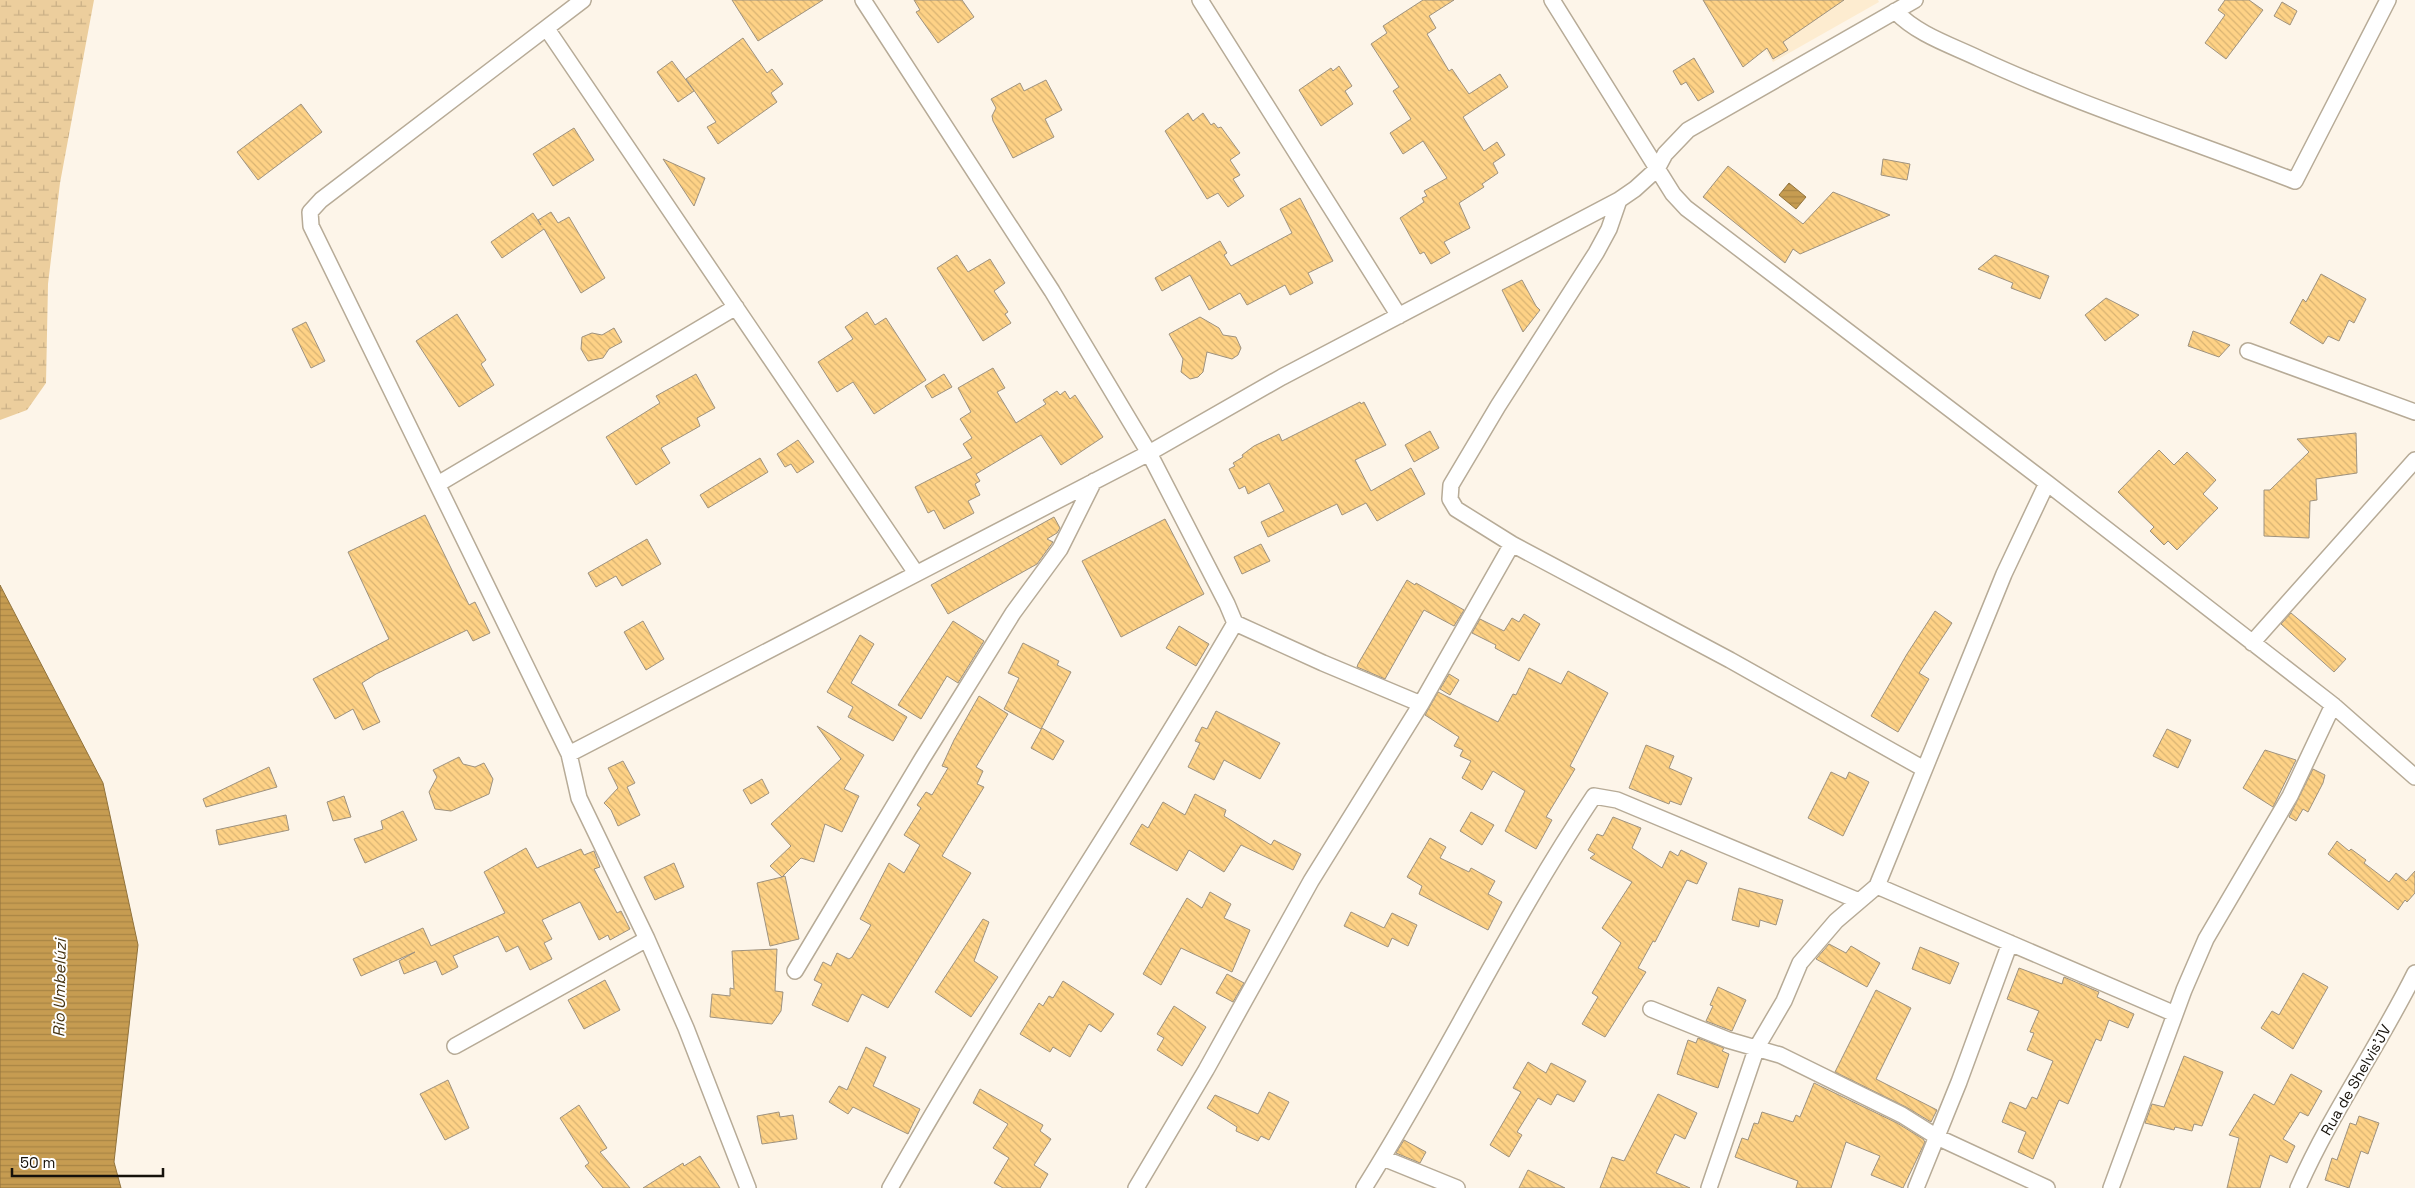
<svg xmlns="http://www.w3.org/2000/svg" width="2415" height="1188" viewBox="0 0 2415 1188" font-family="'Space Grotesk',sans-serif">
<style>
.built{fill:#fdecd0}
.wetland{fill:url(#wetland-marsh)}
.water{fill:url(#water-rules);stroke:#91733c}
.building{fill:url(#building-back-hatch);stroke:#9e927f}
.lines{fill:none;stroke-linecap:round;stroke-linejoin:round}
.minor-casing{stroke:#b7ab97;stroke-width:18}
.minor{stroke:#fff;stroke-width:15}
.labels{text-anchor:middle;stroke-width:4;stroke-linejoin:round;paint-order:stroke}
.street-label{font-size:15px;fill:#16120b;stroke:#fff}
.water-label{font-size:16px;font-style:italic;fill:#463413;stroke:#fff}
</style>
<defs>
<pattern id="wetland-marsh" width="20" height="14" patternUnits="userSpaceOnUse" patternTransform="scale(1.25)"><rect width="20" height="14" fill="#ecce9d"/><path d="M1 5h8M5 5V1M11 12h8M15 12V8" fill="none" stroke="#cab086"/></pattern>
<pattern id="water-rules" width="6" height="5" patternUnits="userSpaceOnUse" patternTransform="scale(1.25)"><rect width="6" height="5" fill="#c69c51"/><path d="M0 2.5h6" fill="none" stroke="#a98545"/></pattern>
<pattern id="building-back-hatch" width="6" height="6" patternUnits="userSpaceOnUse" patternTransform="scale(1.25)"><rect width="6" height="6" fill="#fed286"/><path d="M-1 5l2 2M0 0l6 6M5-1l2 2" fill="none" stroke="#d9b372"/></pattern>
</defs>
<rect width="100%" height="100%" fill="#fdf5e9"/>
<path class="built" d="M1734,0H1878L1879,2L1773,62Z"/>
<path class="wetland" d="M0,0H94L60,183L48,284L46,383L27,410L0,420Z"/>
<path class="water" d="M1789,183L1806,197L1796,209L1779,195Z
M0,585L103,783L138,945L114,1162L121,1188H0Z"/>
<path class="building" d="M732,0H823L758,41Z
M914,0H962L974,17L938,43L916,12L920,10Z
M1423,0H1454L1429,16L1436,28L1427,34L1449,71L1452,69L1469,94L1500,74L1508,87L1463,117L1484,151L1497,142L1505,155L1493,163L1498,173L1482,184L1484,187L1459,203L1470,228L1444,242L1450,253L1431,264L1424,252L1420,254L1400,218L1424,202L1422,198L1427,196L1424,191L1447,178L1423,141L1403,154L1390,133L1411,119L1393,91L1399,87L1371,44L1387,33L1383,26Z
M1703,0H1844L1783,42L1788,50L1773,59L1767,48L1743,67Z
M2225,0H2249L2263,10L2226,59L2205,43L2225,15L2218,10Z
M2282,2L2297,11L2290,25L2274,16Z
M743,38L767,73L772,69L783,84L771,93L777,102L718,144L707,127L716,122L686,79Z
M1694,58L1714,92L1698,101L1686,82L1681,85L1673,71Z
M672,61L694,91L678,102L657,72Z
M1339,66L1352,86L1345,91L1353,104L1321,126L1299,90L1331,68L1333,71Z
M1046,80L1062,110L1045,119L1054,137L1013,158L993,121L992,116L996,108L991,99L1020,83L1024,91Z
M301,104L322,132L258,180L237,152Z
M1188,113L1193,121L1203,113L1211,125L1214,123L1218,128L1221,127L1240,153L1230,160L1240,175L1233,179L1244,196L1228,207L1218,193L1207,199L1165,131Z
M574,128L594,160L553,186L533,154Z
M663,159L705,178L694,206Z
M1883,159L1910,164L1907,180L1881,175Z
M1728,166L1803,224L1833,192L1890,215L1800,254L1793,249L1785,263L1703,197Z
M1300,198L1333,261L1308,273L1313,283L1290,295L1285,285L1247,305L1240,293L1209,310L1190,275L1162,291L1155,278L1220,241L1227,253L1224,255L1231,266L1292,233L1280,209Z
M551,212L558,223L569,217L605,278L581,293L544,229L502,258L491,242L533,213L541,225L538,220Z
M957,255L968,272L990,259L1005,283L994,291L1008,312L1005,314L1011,323L983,341L937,268Z
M1995,255L2049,276L2040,299L2011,288L2013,283L1978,269Z
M2321,274L2366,299L2354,323L2349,320L2339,341L2328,336L2323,344L2290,323L2303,299L2306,302Z
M1522,280L1536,306L1540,310L1523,332L1502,290Z
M2106,298L2139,315L2105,341L2085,315Z
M867,312L875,325L886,318L926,380L874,414L853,382L837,392L818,362L853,339L845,327Z
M457,314L486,360L481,364L494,385L459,407L416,341Z
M1200,317L1219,328L1223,335L1236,337L1241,348L1238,355L1232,359L1207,352L1203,372L1198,377L1190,379L1181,372L1183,359L1169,334Z
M306,322L325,361L311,368L292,329Z
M614,328L622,342L609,349L603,358L588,361L581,349L582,337L592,333L602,335Z
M2193,331L2215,339L2230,345L2219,357L2188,346Z
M993,368L1005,388L997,392L1016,423L1046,404L1043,400L1057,391L1060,395L1065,391L1070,399L1075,395L1103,437L1061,465L1041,435L976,474L980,481L975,484L980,495L968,501L974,513L944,529L934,510L928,513L915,487L972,458L963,444L972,438L960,419L971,412L958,388Z
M696,374L715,408L697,418L700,426L661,448L670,463L636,485L606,437L660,403L656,396Z
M944,374L952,387L932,398L925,386Z
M1360,402L1361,404L1364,402L1386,445L1355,460L1371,491L1411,468L1425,494L1377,521L1366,503L1342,515L1337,504L1268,537L1261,522L1284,511L1269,483L1248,494L1245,486L1239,489L1229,469L1235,466L1233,463L1243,457L1242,455L1254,446L1279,434L1282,441Z
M1430,431L1439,448L1414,462L1405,445Z
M2356,433L2357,473L2316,479L2317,500L2310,501L2309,538L2264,536V490H2270L2309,452L2297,439Z
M798,440L814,462L797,473L791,464L785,467L777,454Z
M2159,450L2174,465L2187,452L2216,480L2203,494L2218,508L2177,550L2168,541L2164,545L2150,531L2154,527L2118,492Z
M760,458L768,472L708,508L700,495Z
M425,515L469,605L475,602L490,633L473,641L467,630L376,674L362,683L380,722L363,730L353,709L335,719L313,679L389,639L348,552Z
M1054,517L1060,528L1057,533L1047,539L1053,542L1037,564L948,614L931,585Z
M1165,519L1204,594L1121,637L1082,561Z
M647,539L661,564L622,586L616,576L596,587L588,573Z
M1261,544L1270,561L1242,574L1234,557Z
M1407,580L1415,585L1416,583L1464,610L1454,626L1424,610L1385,679L1357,667L1358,664Z
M1935,611L1952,623L1919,673L1929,679L1898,732L1871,716L1907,654Z
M2291,613L2346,659L2334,672L2281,624Z
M1524,614L1540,624L1519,661L1495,648L1496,645L1472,633L1480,619L1504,631L1512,618L1519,622Z
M643,621L664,659L646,670L624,632Z
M953,621L984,641L958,683L947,676L921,719L898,705Z
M1179,626L1209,644L1196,666L1166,648Z
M860,635L874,644L851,683L907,717L893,741L848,717L853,707L827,692Z
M1023,643L1059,661L1057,665L1071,672L1041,729L1004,709L1019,678L1008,673Z
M1529,668L1561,684L1568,671L1608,693L1570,766L1575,769L1546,817L1552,820L1536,849L1505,831L1525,791L1493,771L1482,790L1462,778L1471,761L1460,756L1463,750L1454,746L1459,737L1425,715L1438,692L1498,722L1513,694L1516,695Z
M1449,674L1459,680L1450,695L1440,689Z
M979,696L1008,714L976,767L983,771L977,784L984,787L942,856L971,873L888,1008L862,994L848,1022L812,1005L822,984L814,980L823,962L831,966L837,953L849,959L852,957L871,925L860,919L889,863L904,873L920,845L904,835L921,808L917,805L926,792L932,795L948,768L942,766L954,740Z
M1216,711L1280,743L1260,779L1224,760L1214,780L1188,767L1200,743L1195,741L1202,727L1207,729Z
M817,726L864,755L844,789L859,796L842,832L825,824L814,862L801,858L782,877L785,876L799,939L770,946L757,883L782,877L770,866L791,846L771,824L841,759Z
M1042,728L1064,741L1053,760L1031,748Z
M2167,729L2191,740L2178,768L2153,756Z
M1646,745L1674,756L1669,768L1692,778L1681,805L1670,801L1669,804L1629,788Z
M2265,750L2296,760L2273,807L2243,788Z
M459,757L463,764L475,767L484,763L493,779L489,794L451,811L435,809L429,792L437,777L433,770Z
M623,761L635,783L627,787L640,815L618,826L611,810L604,803L618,788L608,768Z
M269,767L277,787L206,807L203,799Z
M2313,769L2325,775L2323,783L2308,812L2303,809L2296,821L2289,817Z
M1831,772L1846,779L1849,772L1869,782L1843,836L1808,818Z
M762,779L769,793L751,804L743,790Z
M1195,794L1226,810L1224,816L1271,845L1274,840L1301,854L1293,870L1241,845L1224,872L1189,850L1177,871L1130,844L1142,824L1148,828L1163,802L1185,815Z
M344,796L351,817L333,821L327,802Z
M403,811L417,840L365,863L354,839L383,829L381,821Z
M1471,812L1494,825L1482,845L1460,831Z
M286,815L289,830L219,845L216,830Z
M1613,817L1641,828L1632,848L1662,868L1670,851L1678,856L1681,850L1707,863L1697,884L1687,880L1655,942L1653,941L1638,968L1646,972L1605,1037L1582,1024L1598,997L1592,993L1621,943L1602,928L1632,882L1590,858L1595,854L1588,850L1597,834L1603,836Z
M1430,838L1446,847L1440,858L1469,872L1471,868L1495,881L1488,894L1502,902L1488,930L1419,894L1422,886L1407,877Z
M2337,841L2349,851L2351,849L2366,860L2364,863L2389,882L2396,873L2406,881L2415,871V893L2407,902L2405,900L2398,910L2328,854Z
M526,848L537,868L581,849L584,855L594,851L600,867L594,869L617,913L621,911L630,929L610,940L608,935L599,940L580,902L542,920L552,939L544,943L552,959L530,970L518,946L506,952L498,936L453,956L458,967L442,975L436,961L404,974L399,961L415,952L361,976L353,959L423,928L431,946L505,913L484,872Z
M674,863L684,887L655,900L644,877Z
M1739,888L1783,900L1776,925L1760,920L1759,927L1732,920Z
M1210,892L1231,904L1224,918L1250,930L1232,972L1181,948L1161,985L1143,974L1187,898L1202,908Z
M1351,912L1384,928L1392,913L1417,925L1408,946L1392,938L1388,947L1344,926Z
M983,919L989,922L974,961L998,977L971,1017L935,992Z
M1829,944L1846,953L1851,946L1880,963L1867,987L1816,959Z
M1920,947L1959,963L1950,984L1912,969Z
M777,949L775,991L783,992L781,1011L772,1024L710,1017L712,994L730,996V988L734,989L732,951Z
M2019,968L2062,984L2064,977L2099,992L2097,997L2134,1014L2128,1028L2109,1020L2101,1041L2096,1039L2068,1104L2059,1100L2033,1159L2018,1152L2026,1132L2002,1122L2010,1102L2026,1109L2032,1097L2037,1099L2053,1061L2027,1050L2034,1033L2030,1032L2039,1011L2007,999Z
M2303,973L2328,987L2293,1049L2261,1028L2272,1011L2279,1015Z
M1227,974L1244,983L1233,1002L1216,993Z
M605,980L620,1010L584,1029L568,1000Z
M1063,981L1114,1014L1101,1032L1089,1024L1070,1057L1053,1047L1050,1052L1020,1034L1039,1003L1043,1006L1049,996L1053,998Z
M1718,987L1746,1000L1732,1031L1706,1021L1713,1006L1710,1005Z
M1876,990L1911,1008L1876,1079L1937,1110L1931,1122L1906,1107L1835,1072Z
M1174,1006L1206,1027L1182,1066L1157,1050L1164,1038L1157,1034Z
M1698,1038L1724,1048L1722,1051L1729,1054L1718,1088L1677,1074L1688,1040L1696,1043Z
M866,1047L886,1057L873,1086L920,1109L908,1134L853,1107L848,1114L829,1102L839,1086L847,1090Z
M2184,1056L2223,1072L2202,1126L2194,1124L2192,1131L2175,1127L2174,1130L2145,1123L2152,1104L2164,1107Z
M1528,1062L1546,1073L1551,1063L1586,1081L1574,1102L1557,1094L1551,1105L1538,1098L1517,1132L1522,1135L1509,1157L1490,1145L1521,1092L1513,1088Z
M2291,1074L2322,1091L2308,1116L2300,1112L2283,1139L2295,1146L2287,1163L2270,1155L2260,1188H2227L2239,1138L2229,1135L2254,1094L2274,1105Z
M448,1080L469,1128L445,1140L420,1094Z
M1814,1083L1897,1123L1923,1139L1925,1142L1903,1188L1871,1175L1880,1156L1846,1142L1831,1188H1796L1798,1181L1735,1157L1742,1138L1748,1140L1754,1123L1758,1124L1762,1112L1793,1122L1796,1115L1800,1117Z
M980,1089L1043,1125L1040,1131L1051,1139L1034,1165L1048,1174L1040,1188H1003L994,1183L1009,1158L993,1148L1008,1124L973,1103Z
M1269,1092L1289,1102L1269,1140L1261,1136L1258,1141L1236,1131L1237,1127L1207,1108L1215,1095L1258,1114Z
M1658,1094L1697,1113L1685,1139L1675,1134L1656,1173L1690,1188H1600L1612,1157L1624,1161Z
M579,1105L607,1148L600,1152L630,1188H603L585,1166L589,1163L560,1118Z
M779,1112L780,1117L793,1115L797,1139L762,1144L757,1116Z
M2359,1116L2379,1123L2368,1154L2361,1151L2349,1188L2325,1180L2332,1158L2337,1160L2350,1123L2356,1125Z
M1404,1140L1426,1152L1420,1163L1396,1153Z
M700,1156L720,1188H643L683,1163L684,1166Z
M1528,1170L1565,1188H1519Z"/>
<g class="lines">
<defs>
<path id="minor" d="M583,0L321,200L310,212L311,226L569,754L579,798L647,939L686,1028L748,1188
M863,0L1052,291L1149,453L1227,604L1235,623L1323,663L1421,704
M1200,0L1399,316
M1552,0L1673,194L1686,208L2047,483L2333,705L2415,777
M1895,11C1918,35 1951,45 1980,59C2082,106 2190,140 2295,181L2388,0
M547,29L916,573
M1619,200L1609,229L1596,253L1498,406L1451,485L1450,499L1456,509L1512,544L1730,660L1924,769
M2248,351L2415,412
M438,484L736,307
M2252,643L2415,460
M569,754L1149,453L1282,377L1619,200L1635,189L1657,169L1665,154L1688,130L1915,0
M1877,886L2175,1014
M795,971L922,759L1013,613L1060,549L1094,481
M1651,1009L1728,1040L1780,1055L1902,1115L1937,1137L2047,1188
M455,1046L647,939
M1383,1158L1457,1188
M890,1188C998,996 1124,814 1235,623
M1136,1188L1206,1070L1311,881L1421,704L1512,544
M1364,1188C1445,1060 1509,922 1594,796L1617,800L1859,901
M1709,1188L1757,1047L1784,1001L1800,963L1836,921L1877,886L2004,574L2047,483
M1916,1188L1959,1082L2010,943
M2111,1188L2184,990L2206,939L2290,796L2333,705
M2298,1188C2331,1113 2379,1046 2415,973"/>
</defs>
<use href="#minor" class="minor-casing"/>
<use href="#minor" class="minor"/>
</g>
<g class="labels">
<g class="street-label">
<text transform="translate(2356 1080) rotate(-60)" y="5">Rua de Shelvis’JV</text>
</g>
<g class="water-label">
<text transform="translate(59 988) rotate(-89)" y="6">Rio Umbelúzi</text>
</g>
</g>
<path d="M12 1168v8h151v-8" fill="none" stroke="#16120b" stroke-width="2.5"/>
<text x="20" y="1168" font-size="15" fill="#16120b" stroke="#ffffff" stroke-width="4" paint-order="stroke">50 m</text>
</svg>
